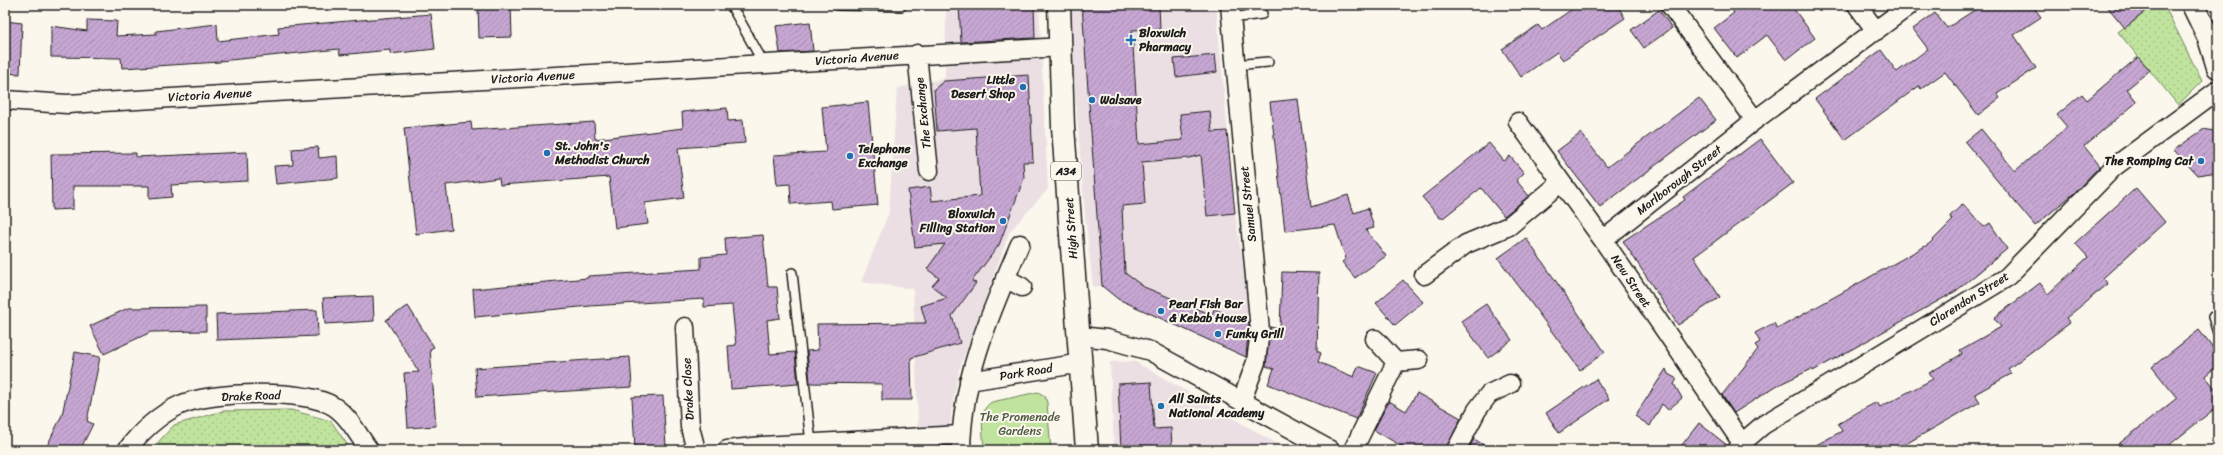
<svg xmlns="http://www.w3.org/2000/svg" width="2223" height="455" viewBox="0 0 2223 455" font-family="Sriracha,sans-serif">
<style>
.built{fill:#ebdfe4}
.grass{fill:url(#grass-dots);stroke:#6e805d}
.green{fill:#c0e49e;stroke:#6e805d}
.building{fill:url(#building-hatch);stroke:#1c1c1c}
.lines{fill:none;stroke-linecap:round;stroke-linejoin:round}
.lane-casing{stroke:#1c1c1c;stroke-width:12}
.street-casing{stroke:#1c1c1c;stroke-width:21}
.secondary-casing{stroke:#1c1c1c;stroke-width:25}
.highway-casing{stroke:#1c1c1c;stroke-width:25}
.lane{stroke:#fbf7ec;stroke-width:9}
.street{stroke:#fbf7ec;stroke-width:18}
.secondary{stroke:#fbf7ec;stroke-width:22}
.highway{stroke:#fbf7ec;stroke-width:22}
.poi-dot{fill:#1f6fb2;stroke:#fbf7ec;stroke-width:1.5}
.labels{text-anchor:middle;stroke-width:4;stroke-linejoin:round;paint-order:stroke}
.shield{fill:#fbf7ec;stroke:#5f5e5a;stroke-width:1}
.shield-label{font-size:11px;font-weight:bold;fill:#1c1c1c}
.poi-label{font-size:12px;font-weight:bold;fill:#1c1c1c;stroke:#fbf7ec;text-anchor:start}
.street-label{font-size:12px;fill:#1c1c1c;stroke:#fbf7ec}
.park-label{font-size:12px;fill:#4d5843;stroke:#fbf7ec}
</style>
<defs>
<pattern id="grass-dots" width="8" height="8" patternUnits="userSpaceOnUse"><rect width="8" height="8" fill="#c0e49e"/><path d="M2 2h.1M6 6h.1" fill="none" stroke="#a4c388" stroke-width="1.8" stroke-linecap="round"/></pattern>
<pattern id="building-hatch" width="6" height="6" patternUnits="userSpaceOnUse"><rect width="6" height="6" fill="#c6a6d2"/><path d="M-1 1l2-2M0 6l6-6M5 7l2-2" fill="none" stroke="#aa8eb4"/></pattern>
</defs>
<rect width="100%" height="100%" fill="#fbf7ec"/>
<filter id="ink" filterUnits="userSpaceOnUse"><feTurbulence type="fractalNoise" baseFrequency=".025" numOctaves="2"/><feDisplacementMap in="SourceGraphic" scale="8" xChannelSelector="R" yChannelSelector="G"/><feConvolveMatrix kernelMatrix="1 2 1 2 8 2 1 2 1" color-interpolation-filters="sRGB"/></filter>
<g filter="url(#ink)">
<path class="built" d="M946,5H1039L1048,189L1010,231L959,370L951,413L950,450H919L913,289L861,282L889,212L897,88L945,78Z
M1068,5H1216L1235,213L1252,323L1246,357L1118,299L1102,286L1093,287L1085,215Z
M1134,361L1288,450H1114L1110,362Z"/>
<path class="grass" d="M2154,5H2164L2202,81L2178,105L2118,32Z
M291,410L331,421L351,450H151L174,425L223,411Z"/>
<path class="green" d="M1038,392L1045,396L1047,403L1051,450H984C984,437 977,409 992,402Z"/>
<path class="building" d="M478,5H511L512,37L479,38Z
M959,5H1034L1035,38L961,42Z
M1082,5H1159L1160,29L1132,30L1139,144L1183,140L1180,114L1210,111L1212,132L1227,131L1235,213L1207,216L1201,155L1189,158L1142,162L1145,204L1122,206L1125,273L1144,287L1212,315L1214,309L1249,322L1246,357L1118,299L1102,286Z
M1578,5H1617L1625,18L1563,60L1557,52L1521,77L1502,49L1538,25L1542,30Z
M1728,5H1791L1815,38L1786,60L1767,35L1737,58L1714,28L1734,13Z
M1982,5H2032L2041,17L2014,35L2036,68L1997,94L2000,98L1978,115L1945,72L1921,89L1919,86L1845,140L1815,99L1881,50L1897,72L1928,49L1913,29L1935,13L1947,28Z
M2106,5H2154L2125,28Z
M1659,10L1672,28L1644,48L1631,30Z
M431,14L435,49L390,54V50L340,55L339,49L220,61V62L122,68L121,58L51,57V26L87,31V20L117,21L116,36L156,34V31L217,24L218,41L279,34L278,27Z
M5,21L22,23L20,74L5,73Z
M810,22L813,51L780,53L776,26Z
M1215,55L1217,72L1176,77L1174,59Z
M2138,57L2150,70L2127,89L2137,102L2084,146L2100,166L2073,194L2035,226L1965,142L1981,129L2015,171L2067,127L2057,115L2082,94L2087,100Z
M1029,75L1033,162H1023L1024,178L999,245L972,281L976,283L952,316L960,343L911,358L912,400H882V384L810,383L807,351L818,350L817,324L926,323L921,306L947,298L932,286L939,278L927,269L945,244L915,247L908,190L930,187L932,201L980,196L976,128L937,131L934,89L944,81Z
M1699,98L1716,120L1600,207L1557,151L1581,133L1607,167Z
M1298,99L1311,207L1348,195L1354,213L1368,208L1374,228L1366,230L1386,256L1355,278L1342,262L1346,259L1335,225L1285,231L1270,102Z
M868,102L878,205L832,209L831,201L791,204L790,184L777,185L774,155L826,152L822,107Z
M727,108L728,121L743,120L745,143L678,148L684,198L645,203L648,224L615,228L609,177L500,185L499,178L446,185L451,229L416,234L404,128L471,122L472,130L594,122L595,139L683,128L682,112Z
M2204,129L2218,132V172L2197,175L2174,150Z
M1760,139L1793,183L1694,257L1720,297L1678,325L1623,241L1685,200L1683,197Z
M1489,143L1504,161L1510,156L1524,173L1516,180L1529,196L1504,216L1481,188L1443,218H1440L1422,197Z
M318,147L319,158L337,156L338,178L276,184L274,166L293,165L292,149Z
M247,152L248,181L171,185L172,197L149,199V186H73V209L52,210L51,154L136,153V157Z
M2136,188L2165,222L2103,278L2108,284L2066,318L2070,323L2008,369L2011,374L1975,394L1980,402L1895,450H1807L1842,431L1838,424L1858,412L1877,402L1880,407L1933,379L1929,373L1962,354L1960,350L2001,327L1994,318L2040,283L2048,294L2088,257L2075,243Z
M1963,204L1984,227L1990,223L2007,249L1956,291L1813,371L1812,369L1776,386L1734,413L1722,395L1758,349L1755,345L1760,342L1755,333L1774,323L1777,329L1929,244L1953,220L1950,216Z
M763,235L768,287H777L780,318L767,320L770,354L795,352L798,384L731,389L728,346L736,345L732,305L704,307V299L590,306L475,317L473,289L588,278V276L701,269V257L726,255L725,238Z
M1526,238L1605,352L1580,370L1498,258Z
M1282,272L1319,273L1317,351L1321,353L1318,362L1354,377L1358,366L1377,373L1356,419L1268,384L1274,369L1266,366L1270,327L1280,329Z
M1403,280L1423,302L1395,325L1376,303Z
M373,296L374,321L325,324L323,298Z
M1486,304L1512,340L1488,358L1461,321Z
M408,306L434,347L430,349L436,426L408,428L404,373L419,372L386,320Z
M206,307V331L151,332L104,354L90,326L128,308Z
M317,310L318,336L217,340L216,314Z
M2199,330L2218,355V365L2205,376L2218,392V406L2163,450H2111L2177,398L2152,367Z
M75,352L100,357L87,421L93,424L80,450H45L62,415Z
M630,357L632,387L477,397L475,368Z
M1666,369L1668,374L1677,379L1674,384L1682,398L1668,410L1662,404L1650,426L1635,416Z
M1596,379L1609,399L1559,433L1546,413Z
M1151,382L1154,429L1171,428L1172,450H1121L1118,384Z
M1417,393L1461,418L1446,450H1408L1374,430L1389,401L1406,411Z
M663,396L666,447L635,449L632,397Z
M1699,423L1728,446L1727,450H1678Z
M1474,439L1492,450H1468Z"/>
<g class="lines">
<defs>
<path id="lane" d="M731,5L764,64
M837,5L901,6
M1231,18L1262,14
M1234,65L1268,62
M792,273L811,443
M2213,317L2218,333"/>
<path id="street" d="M1230,5L1260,331L1256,362L1242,400
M1670,5L1755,120
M1857,5L1876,31
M917,54L929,171
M5,100L67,104L1062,47
M1518,122L1603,240L1742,443
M1603,240L1755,120L1910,5
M1424,275L1466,244L1509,226L1560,183
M1005,278L1022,287
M685,327L690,427L696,450
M1080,336L1107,339L1150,351L1330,450
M1375,339L1396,362L1419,360
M969,381L1082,363
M127,450C140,432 160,414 180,405C211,391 304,389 333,406C348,415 359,436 369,450
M727,450L762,446L961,435
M961,450C962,375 991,312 1020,244
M1353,450L1396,362
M1456,450L1477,410L1489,394L1510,384
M1737,450L1742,443L1763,425L2006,278L2114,167L2218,90"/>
<path id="secondary" d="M2193,5L2209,38L2218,67"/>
<path id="highway" d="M1059,5L1063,127L1087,450"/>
</defs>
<use href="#lane" class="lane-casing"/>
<use href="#street" class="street-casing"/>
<use href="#secondary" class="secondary-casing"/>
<use href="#highway" class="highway-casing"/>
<use href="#lane" class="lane"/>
<use href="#street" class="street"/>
<use href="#secondary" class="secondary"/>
<use href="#highway" class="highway"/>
</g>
</g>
<g class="poi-dot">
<path d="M1129 34h4v4h4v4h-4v4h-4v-4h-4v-4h4z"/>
<circle cx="1023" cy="87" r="4"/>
<circle cx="1092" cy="100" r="4"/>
<circle cx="547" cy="153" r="4"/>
<circle cx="850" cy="156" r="4"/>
<circle cx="2201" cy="161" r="4"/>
<circle cx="1003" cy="221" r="4"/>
<circle cx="1161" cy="311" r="4"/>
<circle cx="1218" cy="334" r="4"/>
<circle cx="1161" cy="406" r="4"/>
</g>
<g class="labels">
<rect class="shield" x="1051" y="162" width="30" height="18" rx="3"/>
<g class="shield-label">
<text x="1066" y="175">A34</text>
</g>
<g class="poi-label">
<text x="1139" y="37">Bloxwich<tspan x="1139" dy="14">Pharmacy</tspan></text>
<text x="1015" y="84" text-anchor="end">Little<tspan x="1015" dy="14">Desert Shop</tspan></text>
<text x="1100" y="104">Walsave</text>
<text x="555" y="150">St. John's<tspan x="555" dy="14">Methodist Church</tspan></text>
<text x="858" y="153">Telephone<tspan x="858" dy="14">Exchange</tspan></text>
<text x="2193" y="165" text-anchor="end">The Romping Cat</text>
<text x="995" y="218" text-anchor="end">Bloxwich<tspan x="995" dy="14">Filling Station</tspan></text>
<text x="1169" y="308">Pearl Fish Bar<tspan x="1169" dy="14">&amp; Kebab House</tspan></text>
<text x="1226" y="338">Funky Grill</text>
<text x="1169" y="403">All Saints<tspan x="1169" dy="14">National Academy</tspan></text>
</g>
<g class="street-label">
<text transform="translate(857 58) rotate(-4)" y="4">Victoria Avenue</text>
<text transform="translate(533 77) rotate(-3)" y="4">Victoria Avenue</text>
<text transform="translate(210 95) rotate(-3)" y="4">Victoria Avenue</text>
<text transform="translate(923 113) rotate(-96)" y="4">The Exchange</text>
<text transform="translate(1679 180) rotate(-38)" y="4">Marlborough Street</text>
<text transform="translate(1248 204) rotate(-96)" y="4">Samuel Street</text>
<text transform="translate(1071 228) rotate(-94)" y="4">High Street</text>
<text transform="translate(1631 281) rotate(56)" y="4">New Street</text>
<text transform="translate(1969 299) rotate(-32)" y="4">Clarendon Street</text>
<text transform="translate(1026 372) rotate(-9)" y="4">Park Road</text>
<text transform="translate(688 389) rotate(-93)" y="4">Drake Close</text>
<text transform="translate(251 396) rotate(-2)" y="4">Drake Road</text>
</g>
<g class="park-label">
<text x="1020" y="421">The Promenade<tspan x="1020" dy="14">Gardens</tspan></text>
</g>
</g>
<rect width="2223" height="455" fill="none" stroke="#fbf7ec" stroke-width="20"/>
<rect x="10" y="10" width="2203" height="435" fill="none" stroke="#1c1c1c" stroke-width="1.5" filter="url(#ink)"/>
</svg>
